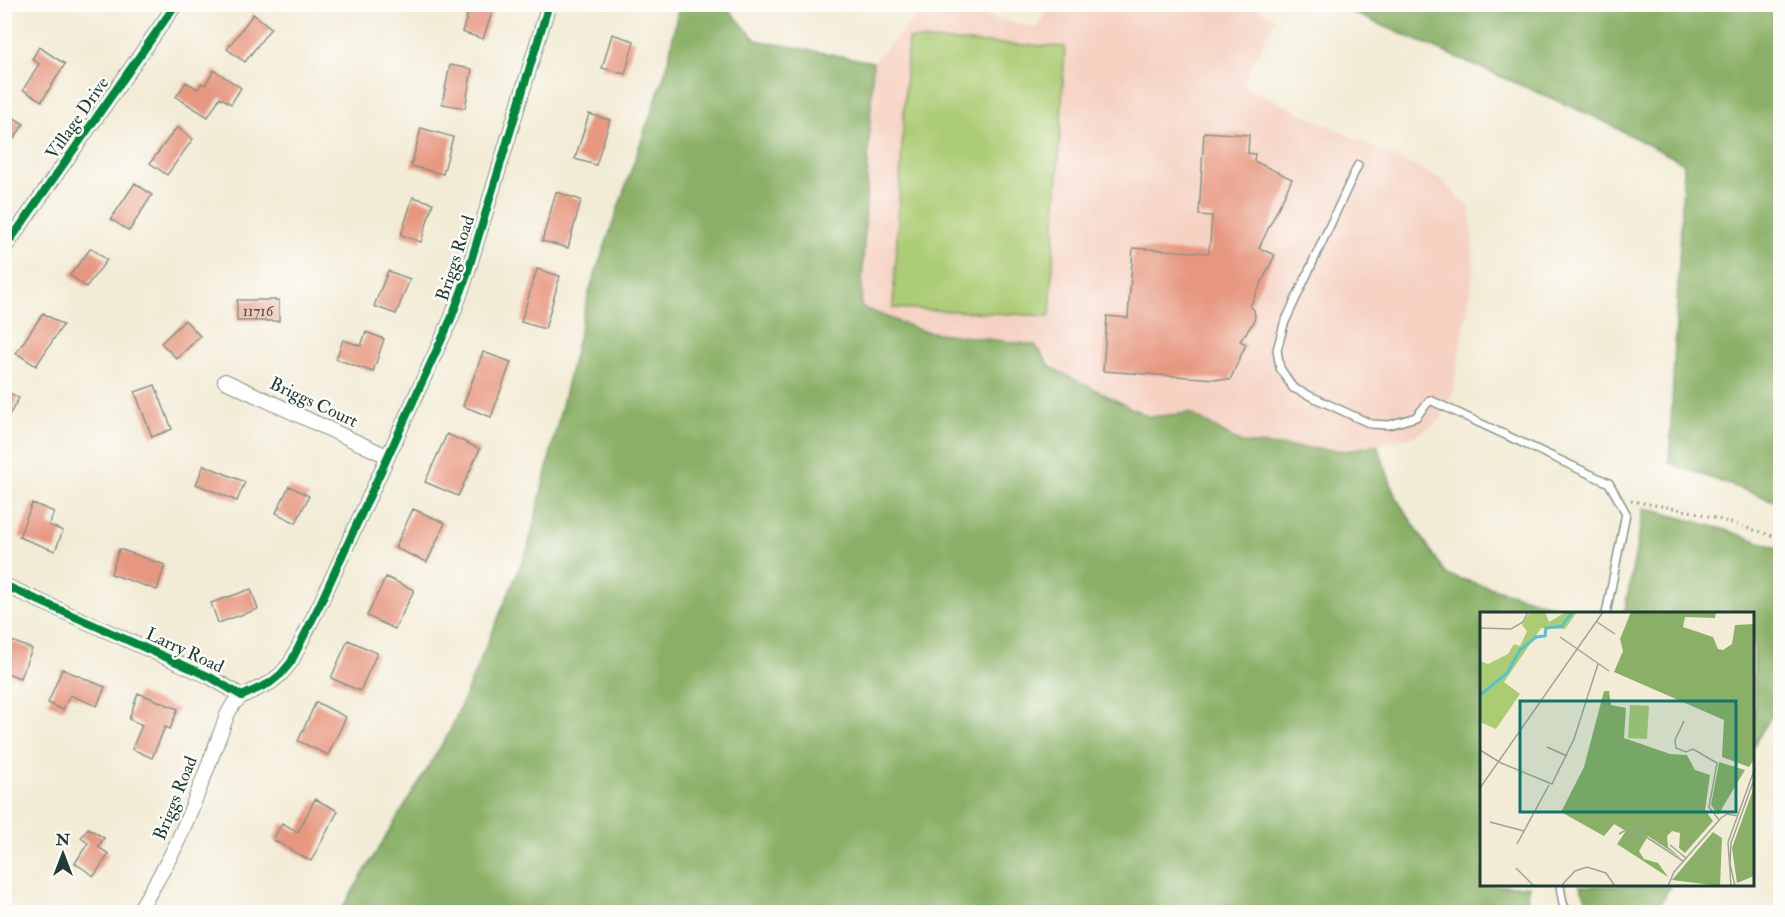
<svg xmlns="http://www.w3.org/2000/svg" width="1785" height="917" viewBox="0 0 1785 917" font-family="'IM FELL Double Pica',serif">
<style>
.built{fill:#f5d2c2}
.green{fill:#accc74;stroke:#668454;stroke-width:1.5}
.forest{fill:#89b066;stroke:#54764d;stroke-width:1.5}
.building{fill:#e79780}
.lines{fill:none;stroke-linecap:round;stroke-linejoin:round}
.lane-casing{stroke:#889484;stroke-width:10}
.street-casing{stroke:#889484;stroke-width:16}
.path{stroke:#889484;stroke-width:3;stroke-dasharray:1.5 4.5;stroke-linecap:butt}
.lane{stroke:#fff;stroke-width:7}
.street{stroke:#fff;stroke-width:14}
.cycleway-casing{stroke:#fdfcf7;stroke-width:11}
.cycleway{stroke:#00873e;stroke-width:8}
.labels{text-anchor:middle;stroke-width:5;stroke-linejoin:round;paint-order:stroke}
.number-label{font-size:15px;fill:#515447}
.street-label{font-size:18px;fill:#1f3d34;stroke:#fdfcf7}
.inset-river{fill:none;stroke:#55c2ce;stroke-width:3}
.inset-road{fill:none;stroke:#9ea595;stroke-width:1.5}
.view{fill:#0f766e;fill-opacity:0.15;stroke:#0f766e;stroke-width:3}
.inset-edge{fill:none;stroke:#1f3d34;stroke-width:3}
</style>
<rect width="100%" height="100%" fill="#fdfcf7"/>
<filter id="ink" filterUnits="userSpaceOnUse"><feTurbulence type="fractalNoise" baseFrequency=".0167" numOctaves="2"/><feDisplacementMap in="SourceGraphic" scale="12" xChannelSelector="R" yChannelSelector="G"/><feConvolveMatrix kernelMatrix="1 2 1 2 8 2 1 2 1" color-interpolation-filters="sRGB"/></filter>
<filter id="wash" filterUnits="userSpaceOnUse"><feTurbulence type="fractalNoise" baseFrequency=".008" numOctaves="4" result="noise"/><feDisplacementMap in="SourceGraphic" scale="24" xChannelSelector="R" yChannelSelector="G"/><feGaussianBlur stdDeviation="1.35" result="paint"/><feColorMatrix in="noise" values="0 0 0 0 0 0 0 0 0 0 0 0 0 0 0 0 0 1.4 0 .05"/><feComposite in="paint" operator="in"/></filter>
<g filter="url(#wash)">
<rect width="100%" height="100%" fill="#f2ebd5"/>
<path class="built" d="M927,5H935L1037,28L1049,5H1248L1275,18L1242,85L1439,178L1470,209L1474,268L1453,391L1440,421L1415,436L1348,451L1241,443L1190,413L1149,417L1052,368L1054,365L1035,345L922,331L861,306L873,62Z"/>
<path class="green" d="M908,39L1065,47L1050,316L893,308Z"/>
<path class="forest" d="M679,5H730V11L756,40L873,62L861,307L922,331L1035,345L1052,368L1149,417L1190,413L1241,443L1347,451L1377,444L1396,498L1447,575L1572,611L1571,614H1482V886H1529L1527,899L1537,912H340L450,731L528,548L589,292L667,67Z
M1335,5H1780V503L1669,463L1684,163L1595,117Z
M1644,508L1723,529L1780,549V701L1754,745V614H1624Z
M1580,886H1670L1656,912H1593Z"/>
<g id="blocks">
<path class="building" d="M471,4H495L483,39L462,32Z
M253,14L271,28L245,62L227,49Z
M612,34L634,41L625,74L602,68Z
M39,47L65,64L42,101L23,90L39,64L32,59Z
M450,65L472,69L465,108L442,104Z
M214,70L241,88L231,104L220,97L208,117L176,97L186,82L198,89L202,83L205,85Z
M4,112L24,124L4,153Z
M589,114L610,120L596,165L575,159Z
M177,127L193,139L167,175L150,163Z
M421,128L453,137L443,174L411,166Z
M1204,132L1249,135L1248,153L1255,154L1254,161L1292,179L1259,248L1275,255L1250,306L1254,310L1255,316L1254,322L1240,341L1246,344L1230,380L1103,371L1107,316L1128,318L1133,248L1209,253L1212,216L1199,215Z
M135,183L152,195L129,231L111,219Z
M556,192L581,200L568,248L542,241Z
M413,197L433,203L421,242L401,235Z
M91,248L107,260L86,287L70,275Z
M537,269L560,276L545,329L521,322Z
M388,271L410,279L396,314L374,306Z
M237,300H279V321H237Z
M43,313L63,325L36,366L16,353Z
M185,320L200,336L177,359L161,343Z
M366,332L384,339L373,372L336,359L343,340L361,346Z
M483,352L511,362L491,417L463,406Z
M155,385L172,429L152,437L135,392Z
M4,390L19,398L4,424Z
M447,434L480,449L458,496L425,482Z
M204,465L245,482L237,501L196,484Z
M289,486L309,496L296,523L276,513Z
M32,503L54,512L49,525L63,531L55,551L19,537Z
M413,509L445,523L427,562L395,548Z
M119,549L165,565L157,590L111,574Z
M386,577L414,590L395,629L367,616Z
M251,589L258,609L218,623L211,603Z
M4,638L32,649L20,678L4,672Z
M348,640L377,653L360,691L331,678Z
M62,669L105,687L97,706L70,695L63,710L48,703Z
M138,693L178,709L170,729L165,727L152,758L132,749L142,725L129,719Z
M316,702L346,717L328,755L298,741Z
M315,799L338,811L311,861L273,840L282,823L298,832Z
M88,828L104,838L98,847L109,854L94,876L75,863L88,843L81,838Z"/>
</g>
</g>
<g filter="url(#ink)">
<use href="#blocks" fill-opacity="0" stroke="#889484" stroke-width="1.5"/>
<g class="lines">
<defs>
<path id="lane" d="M1358,165L1284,324L1277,350L1280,368L1293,388L1371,424L1389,425L1416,417L1430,400L1609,483L1626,513L1606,614
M1560,886L1563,904L1568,912"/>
<path id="street" d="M4,249L176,4
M225,381L387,456
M4,585L210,677L242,696L270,683L281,674L291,662L320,604L451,319L464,284L549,4
M138,912C151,891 164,870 175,847C195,804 211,758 228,713L234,703L242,696"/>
</defs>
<use href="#lane" class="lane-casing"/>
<use href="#street" class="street-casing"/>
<path class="path" d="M1631,501L1695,512L1780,538"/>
<use href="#lane" class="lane"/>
<use href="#street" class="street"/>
<defs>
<path id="cycleway" d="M4,249L176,4
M4,585L210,677L242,696L270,683L281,674L291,662L320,604L451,319L464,284L549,4"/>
</defs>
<use href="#cycleway" class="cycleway-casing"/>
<use href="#cycleway" class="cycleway"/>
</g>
</g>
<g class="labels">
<g class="number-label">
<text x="258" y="316">11716</text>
</g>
<g class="street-label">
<text transform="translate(77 118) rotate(-55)" y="6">Village Drive</text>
<text transform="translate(455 258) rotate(-72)" y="6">Briggs Road</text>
<text transform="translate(314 402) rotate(25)" y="6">Briggs Court</text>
<text transform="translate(185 650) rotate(25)" y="6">Larry Road</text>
<text transform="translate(175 798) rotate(-68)" y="6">Briggs Road</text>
</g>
</g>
<g transform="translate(1480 612)">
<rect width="274" height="274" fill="#f2ebd5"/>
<path d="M50,0H65L69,10L86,0H97L85,17L61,16L24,70L40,82L16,117L0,110V49L8,52L28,42L34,32L40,34L47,19L42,13ZM150,93L169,94L167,127L148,126Z" fill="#accc74"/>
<path d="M151,0H236L235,6L205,5L203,15L233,25L238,37L243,38L252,32L255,13L274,12L275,145L269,155L242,145L244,108L134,60L143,39L140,27ZM124,79H129L131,93L146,96L144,126L190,142L207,143L215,158L230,163L225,198L233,209L205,241L199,236L200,221L192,219L187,224L188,235L201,246L168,224L159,239L164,247L178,251L188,265L137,232L146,219L134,212L124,224L81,200L104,155ZM239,150L265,158L238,203L231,193ZM274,175V264L257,271L252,236ZM233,220L242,226L240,274L192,268Z" fill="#89b066"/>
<path class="inset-river" d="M0,83L27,61L40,38L56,25L65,24L66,16L82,14L92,0"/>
<path class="inset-road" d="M117,10L135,22M0,16L31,17L43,10L48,0M80,25L129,59M204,109L195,128L196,136L206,140L213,137L237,151L229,195L239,208M67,135L87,144M0,138L21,151L72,172L94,127L118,52M0,176L123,0M10,210L44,219M139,222L151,215L203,249M37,232L69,173M190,233L206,246M36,256L54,274M81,274L95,259L107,255L126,261L135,274M188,274L194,260L241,206L247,202L258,204M251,274L248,230L275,156M255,274L250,252L251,231L275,165"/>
<path class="view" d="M40,89H256V200H40Z"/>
<rect width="274" height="274" class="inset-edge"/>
</g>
<rect width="1785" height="917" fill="none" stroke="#fdfcf7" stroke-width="24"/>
<g transform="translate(63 854)" stroke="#fdfcf7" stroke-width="4.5" paint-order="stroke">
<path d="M0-4.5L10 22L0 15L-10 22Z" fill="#1f3d34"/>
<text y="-9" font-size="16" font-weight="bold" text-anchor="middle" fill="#1f3d34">N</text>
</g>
</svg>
